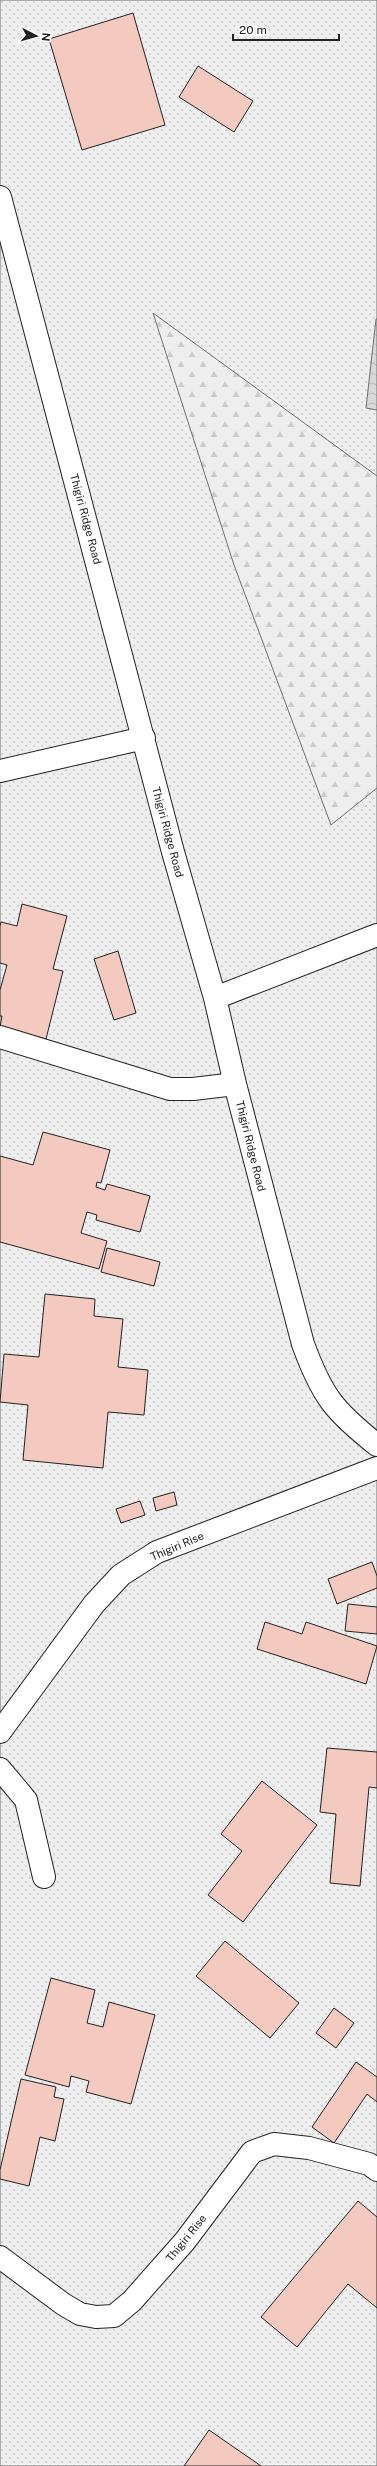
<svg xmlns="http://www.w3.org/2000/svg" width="377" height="2466" viewBox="0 0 377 2466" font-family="'Public Sans',sans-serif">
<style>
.grass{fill:url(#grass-dots);stroke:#6f6f6f}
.forest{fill:url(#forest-firs);stroke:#6f6f6f}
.water{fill:url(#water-waves);stroke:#6f6f6f}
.building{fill:#f3c9c0;stroke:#222}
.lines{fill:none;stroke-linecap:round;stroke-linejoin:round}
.minor-casing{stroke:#222;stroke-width:24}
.minor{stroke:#fff;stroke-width:22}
.labels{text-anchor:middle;stroke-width:3;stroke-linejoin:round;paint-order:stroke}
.street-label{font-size:11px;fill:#222;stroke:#fff}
</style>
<defs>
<pattern id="grass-dots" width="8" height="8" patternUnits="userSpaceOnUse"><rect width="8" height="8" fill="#eee"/><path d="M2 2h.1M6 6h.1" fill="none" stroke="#ccc" stroke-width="1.8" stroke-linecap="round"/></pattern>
<pattern id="forest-firs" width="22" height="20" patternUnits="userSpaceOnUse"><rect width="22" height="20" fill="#eee"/><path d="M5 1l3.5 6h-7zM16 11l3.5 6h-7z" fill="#ccc"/></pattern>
<pattern id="water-waves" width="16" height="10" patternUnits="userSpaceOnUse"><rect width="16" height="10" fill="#d9d9d9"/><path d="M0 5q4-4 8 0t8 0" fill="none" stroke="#bababa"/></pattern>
</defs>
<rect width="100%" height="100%" fill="#fff"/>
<path class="grass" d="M0,0H377V2466H0Z"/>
<path class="forest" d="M153,313L377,476V788L331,825L234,565Z"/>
<path class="water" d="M376,319H377V410L366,408Z"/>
<path class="building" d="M133,13L165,125L82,150L49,39Z
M198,66L253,101L234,132L179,97Z
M22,904L67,916L53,969L63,971L46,1039L0,1027L2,1016H0V990L7,965L0,963V926L1,922L17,926Z
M118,951L136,1013L114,1020L94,959Z
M43,1132L110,1150L101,1183L97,1182L96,1187L105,1190L107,1184L150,1196L140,1232L96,1220L97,1215L87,1212L81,1233L107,1241L99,1269L0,1242V1156L33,1165Z
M107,1248L160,1262L154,1286L101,1272Z
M45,1294L95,1299L94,1316L123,1319L118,1367L148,1370L144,1415L108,1412L103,1468L23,1460L28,1405L0,1402L4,1354L39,1357Z
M174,1492L177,1505L156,1511L153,1498Z
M140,1501L145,1515L121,1523L116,1509Z
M372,1562L377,1576V1588L337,1604L328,1579Z
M348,1604L377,1607V1634L345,1631Z
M265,1622L302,1634L306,1622L377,1646L366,1684L257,1649Z
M327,1748L377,1752V1788L369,1787L360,1886L330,1883L336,1814L320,1812Z
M262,1781L317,1825L243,1922L208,1895L242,1851L221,1834Z
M225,1941L299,2003L270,2038L196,1976Z
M51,1978L95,1990L87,2023L103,2027L109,2002L155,2015L131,2104L86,2092L89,2081L71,2076L69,2087L25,2075Z
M334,2008L354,2023L336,2048L316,2033Z
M356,2062L377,2077V2102L367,2094L334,2143L312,2127Z
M21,2079L56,2087L54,2097L64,2099L55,2141L40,2137L29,2186L0,2179V2170Z
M358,2201L377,2217V2308L348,2284L297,2347L261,2317Z
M209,2430L261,2466H184Z"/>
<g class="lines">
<defs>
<path id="minor" d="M0,197L173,852L215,998L235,1084L303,1344C322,1396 334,1411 377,1445
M0,771L144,738
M215,998L377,935
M0,1037L170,1089H193L235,1084
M0,1732L94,1604L121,1575L157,1552L377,1468
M0,1769L26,1800L44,1877
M0,2257L63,2304L80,2314L96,2317L114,2316L132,2301L185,2241L252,2152L274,2144L309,2148L369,2164L377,2170"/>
</defs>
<use href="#minor" class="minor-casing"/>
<use href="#minor" class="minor"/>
</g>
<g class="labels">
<g class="street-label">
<text transform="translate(86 519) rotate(75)" y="4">Thigiri Ridge Road</text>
<text transform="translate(168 832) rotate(75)" y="4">Thigiri Ridge Road</text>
<text transform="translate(251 1146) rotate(76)" y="4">Thigiri Ridge Road</text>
<text transform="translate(177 1546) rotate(-23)" y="4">Thigiri Rise</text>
<text transform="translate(186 2238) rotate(-51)" y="4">Thigiri Rise</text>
</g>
</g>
<g transform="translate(36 36) rotate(96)" stroke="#ffffff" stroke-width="3" paint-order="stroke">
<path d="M0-3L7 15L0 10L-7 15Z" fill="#222222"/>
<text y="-6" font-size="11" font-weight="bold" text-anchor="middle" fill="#222222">N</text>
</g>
<path d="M233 34v6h106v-6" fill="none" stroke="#222222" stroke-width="2"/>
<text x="239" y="34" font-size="12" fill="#222222" stroke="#ffffff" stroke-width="3" paint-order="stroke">20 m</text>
</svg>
